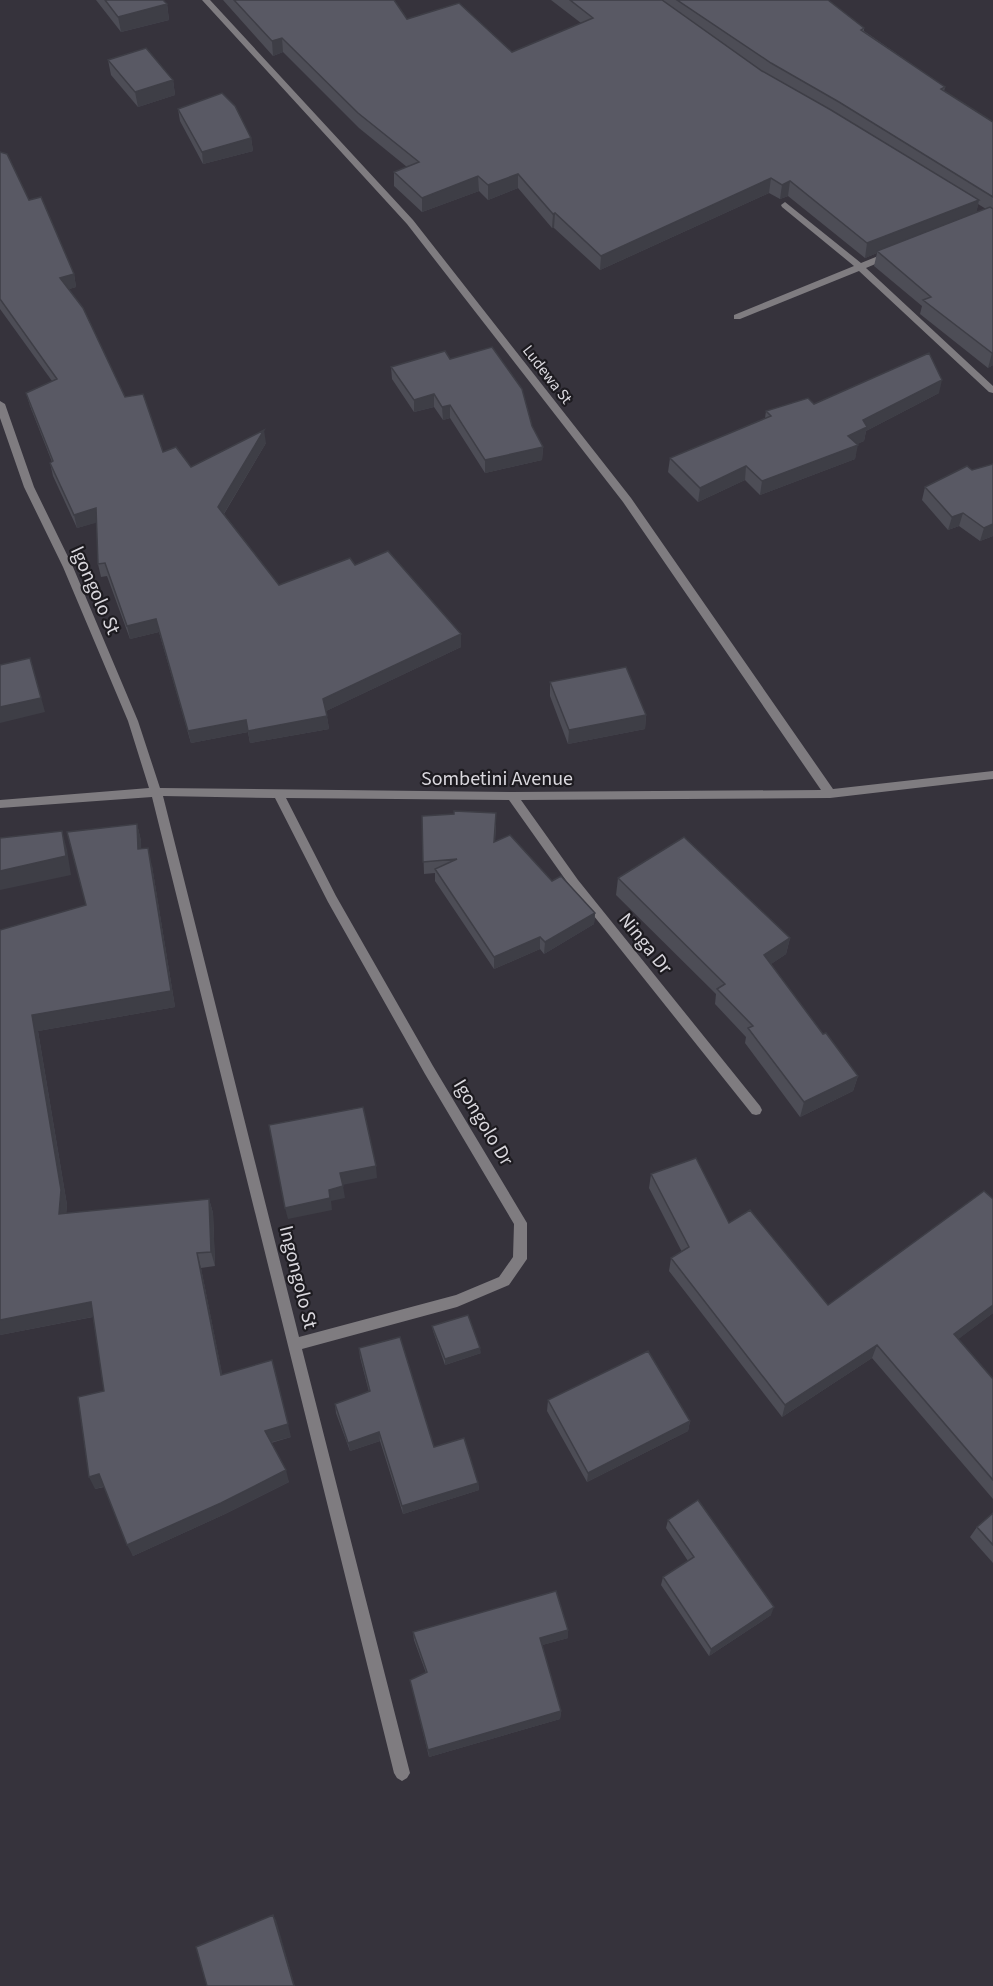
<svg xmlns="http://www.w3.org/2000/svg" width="993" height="1986" viewBox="0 0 993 1986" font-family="'Source Sans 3',sans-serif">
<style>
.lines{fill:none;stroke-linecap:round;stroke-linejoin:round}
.lane{fill:#7f7c80;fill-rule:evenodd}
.street{fill:#7f7c80;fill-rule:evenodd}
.wall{fill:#4d4d56;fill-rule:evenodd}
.shaded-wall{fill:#3e3e46}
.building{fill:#595964;stroke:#3e3e46;stroke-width:1.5}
.labels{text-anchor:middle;stroke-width:4.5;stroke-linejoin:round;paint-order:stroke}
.far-street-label{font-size:16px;fill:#dad8de;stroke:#1d1b20}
.street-label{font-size:20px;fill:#dad8de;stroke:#1d1b20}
</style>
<rect width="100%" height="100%" fill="#36333c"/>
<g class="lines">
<path class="lane" d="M785,202L861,263L888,252H894V256L866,268L993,386V393L989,392L859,271L740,319H734V315L854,266L782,207L781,205Z"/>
<path class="street" d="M202,0H210L413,220L631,498L833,789L993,771V779L830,798L521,800L578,880L760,1106L762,1110L760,1114L756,1115L752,1114L570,886L509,800L286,798L336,896L433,1066L527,1223V1259L509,1285L457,1307L302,1349L410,1773L407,1778L402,1781L397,1778L394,1773L152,797L0,808V800L149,788L128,721L63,567L24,487L0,418V401L5,404L34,487L73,567L138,721L160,788L512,792L821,790L623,502L407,224ZM163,796L275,798L328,902L425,1074L514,1224L513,1257L499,1277L456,1295L299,1337Z"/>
</g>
<path class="wall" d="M96,0H163L167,4L169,20L121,32Z
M223,0H394L407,19L512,52L581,23L551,0H828L864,28V31L945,87L944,91L993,122V365L988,368L920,314L922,306L874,266L877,253L865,258L788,196L780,199L769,193L600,270L554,228H552L518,188L488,200L479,191L422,212L394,186V172L407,167L359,128L283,52L273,56ZM978,204L986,209L976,213Z
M108,60L173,80L175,95L138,107L111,75Z
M178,109L251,138L253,151L203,164L180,121Z
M0,152L74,274L76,287L69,289L125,397L163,452L191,467L266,443L224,514L279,585L355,565L461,634V647L326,711L329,729L250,743L248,732L191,743L159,632L130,639L107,576L101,577L98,564L97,522L77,528L53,476L50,463L52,462L30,406L26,393L52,381L0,309Z
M450,359L532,426L543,447L542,460L485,473L450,418L443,420L434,407L414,412L392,379L391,367Z
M939,393L866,431L864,441L857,444L855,459L760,495L745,480L698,502L668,472L670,458L765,418L766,411L814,404Z
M967,466L993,536L980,541L959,526L948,530L922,500L925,487Z
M550,682L646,715L645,729L568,744L550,696Z
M422,816L496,825L495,842L552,881L595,913L594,924L544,954L540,949L494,969L435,881V873L424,874Z
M137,824L141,841V849L152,866L175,1007L38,1031L67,1205L66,1214L209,1199L213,1213L215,1266L201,1268L222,1374L291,1437L271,1443L289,1482L225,1514L133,1556L104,1487L95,1489L104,1391L93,1317L0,1335V930L86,905Z
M618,878L790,938L786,954L771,964L823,1034L858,1076L853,1091L800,1117L745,1043L746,1037L715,1004L716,994L616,895Z
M651,1174L729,1223L828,1305L993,1199V1313L958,1339L993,1379V1499L872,1358L782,1417L669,1271L671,1258L682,1252L649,1188Z
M432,1326L481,1353L445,1365L433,1331Z
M359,1348L434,1447L478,1483L479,1490L403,1514L380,1441L350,1451L336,1413L335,1404L369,1392L360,1357Z
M548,1400L690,1421L688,1431L587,1482L547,1411Z
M993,1513V1563L970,1537L977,1527Z
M668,1520L771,1615L709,1656L661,1585L663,1577L688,1561L666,1528Z
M568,1630V1638L542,1645L561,1711L560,1719L429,1757L410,1680L426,1673L414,1640L413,1632Z"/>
<path class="shaded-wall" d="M167,4L169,20L121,32L118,17Z
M282,38L283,52L273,56L272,41Z
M173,80L175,95L138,107L135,92Z
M251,138L253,151L203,164L202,152Z
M518,174V188L488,200V185Z
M478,176L479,191L422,212V198Z
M771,178L769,193L600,270L601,256Z
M790,181L788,196L780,199L782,185Z
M979,200L976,215L877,251V253L865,258L867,243Z
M555,213L554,228H552L553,214Z
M74,274L76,287L63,291L60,278Z
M992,353H993V365L988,368Z
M942,380L939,393L866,431L864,441L848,449L858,445L855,459L760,495L762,481L848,436L863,420Z
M434,394V407L414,412V400Z
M450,405V418L443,420L442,407Z
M264,430L266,443L220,520L218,507Z
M543,447L542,460L485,473V460Z
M746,466L745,480L698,502L700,488Z
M96,508L99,522L77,528L74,515Z
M963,513L959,526L948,530L952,517Z
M993,524V536L980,541L984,528Z
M156,619L159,632L130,639L127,626Z
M461,634V647L324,712L323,699Z
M34,672L45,712L0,723V707Z
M646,715L645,729L568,744L569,730Z
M327,716L329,729L250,743L248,731Z
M246,720L248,732L191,743L188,731Z
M137,824L141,841L142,866L138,849Z
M62,831L67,850L71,875L0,890V871Z
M148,848L152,866L175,1007L38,1031L67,1205L65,1229L59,1214L32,1015Z
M595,913L594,924L544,954L545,942Z
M540,937V949L494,969V957Z
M790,938L786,954L761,971L764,955Z
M858,1076L853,1091L800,1117L804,1102Z
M376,1166L377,1178L342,1185L340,1173Z
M343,1186L345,1198L331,1201L332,1210L288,1219L285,1208L329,1190Z
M209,1199L213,1213L215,1266L211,1252Z
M197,1253L201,1268L225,1388L221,1375Z
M91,1302L97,1316L0,1335V1320Z
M993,1305V1313L948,1347L954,1334Z
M877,1345L872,1358L782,1417L785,1405Z
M480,1348L481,1353L445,1365V1359Z
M690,1421L688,1431L587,1482L588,1473Z
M288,1424L291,1437L268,1443L265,1431Z
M379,1432L380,1441L350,1451L348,1443Z
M286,1470L289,1482L225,1514L133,1556L127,1545Z
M99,1474L105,1486L95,1489L89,1477Z
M478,1483L479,1490L403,1514L402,1506Z
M774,1607L771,1615L709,1656L711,1649Z
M568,1630V1638L539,1646L540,1638Z
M561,1711L560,1719L429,1757L428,1750Z
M273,1915L276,1920L295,1986H294Z"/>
<path class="building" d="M105,0H163L167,4L118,17Z
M234,0H394L407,19L459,3L512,52L593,18L570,0H662L762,71L831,110L979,200L867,243L790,181L782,185L771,178L601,256L555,213L553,214L518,174L488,185L478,176L422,198L394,172L419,162L358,113L282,38L272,41Z
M677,0H828L864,28L861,30L945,87L941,89L993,122V197L839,102L771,63Z
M146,48L173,80L135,92L108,60Z
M222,93L235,106L251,138L202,152L178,109Z
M0,152L7,154L29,200L41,197L74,274L60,278L83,308L125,397L143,394L163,452L176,447L191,467L264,430L218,507L279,585L350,558L355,565L388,551L461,634L323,699L327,716L248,731L246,720L188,731L156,619L127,626L105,563L98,564L96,508L74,515L50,463L53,461L26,393L57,379L0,299Z
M990,207L993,209V353H992L923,300L931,297L877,251Z
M492,347L522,389L532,426L543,447L485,460L450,405L442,407L434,394L414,400L391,367L445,351L450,359Z
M929,353L942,380L863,420L867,427L848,436L858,445L762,481L746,466L700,488L670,458L771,416L766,411L808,398L814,404Z
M993,464V524L984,528L963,513L952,517L925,487L967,466L972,470Z
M30,658L41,698L0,707V665Z
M626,667L646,715L569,730L550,682Z
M454,811L496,813L494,842L510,835L552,881L561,876L595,913L545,942L540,937L494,957L435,869L457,859L423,862L422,816L454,814Z
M137,824L138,849L148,848L171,991L32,1015L61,1190L59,1214L209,1199L211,1252L197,1253L221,1375L272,1360L288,1424L265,1431L286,1470L221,1503L127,1545L99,1474L89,1477L78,1397L104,1391L91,1302L0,1320V930L86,905L67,832Z
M62,831L66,856L0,871V838Z
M684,837L790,938L764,955L823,1034L826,1033L858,1076L804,1102L748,1028L753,1026L717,989L725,984L618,878Z
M363,1107L376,1166L340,1173L343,1186L329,1190L330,1198L285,1208L269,1125Z
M696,1158L729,1223L750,1210L828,1305L984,1191L993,1199V1305L954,1334L993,1379V1480L877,1345L785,1405L671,1258L689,1247L651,1174Z
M468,1315L480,1348L445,1359L432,1326Z
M400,1337L434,1447L464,1438L478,1483L402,1506L379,1432L348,1443L335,1404L370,1391L359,1348Z
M648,1351L690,1421L588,1473L548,1400Z
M698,1500L774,1607L711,1649L663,1577L694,1557L668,1520Z
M993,1513V1545L977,1527Z
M556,1591L568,1630L540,1638L561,1711L428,1750L410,1680L427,1672L413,1632Z
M273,1915L294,1986H207L196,1947Z"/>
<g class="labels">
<g class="far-street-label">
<text transform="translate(548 374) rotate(52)" y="6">Ludewa St</text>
</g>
<g class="street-label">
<text transform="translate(96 590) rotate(66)" y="7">Igongolo St</text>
<text x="497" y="785">Sombetini Avenue</text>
<text transform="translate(646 943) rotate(51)" y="7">Ninga Dr</text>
<text transform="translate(484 1122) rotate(59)" y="7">Igongolo Dr</text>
<text transform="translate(299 1277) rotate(76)" y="7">Ingongolo St</text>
</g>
</g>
</svg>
